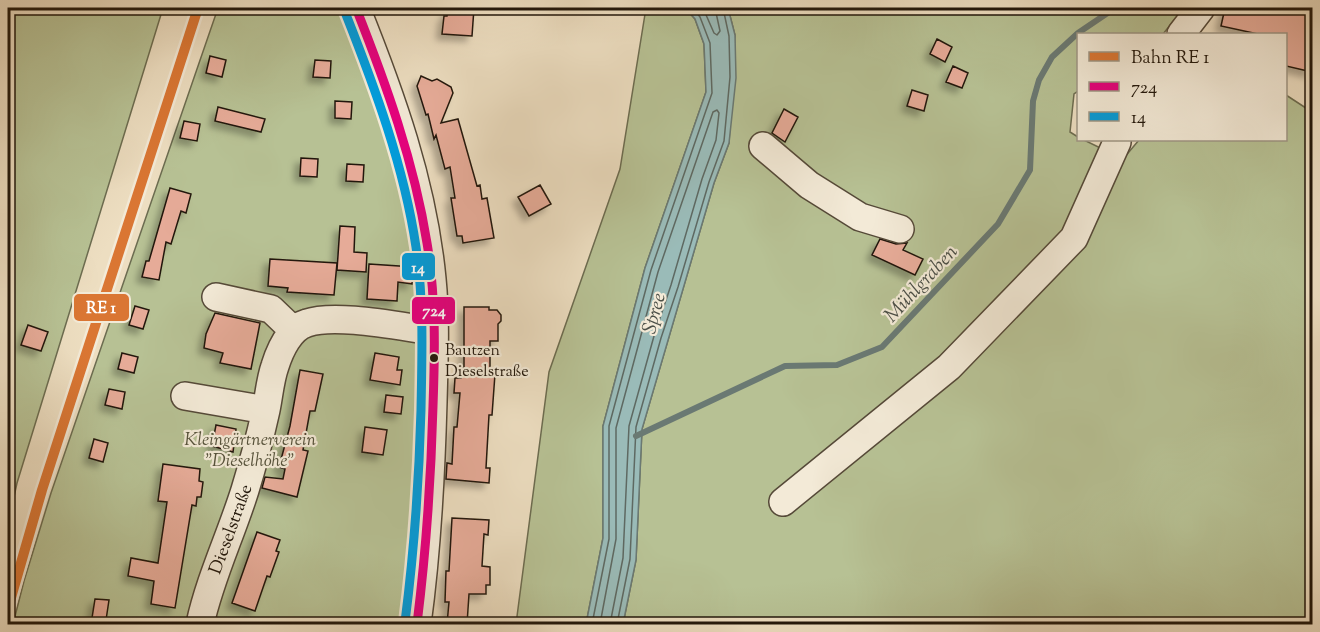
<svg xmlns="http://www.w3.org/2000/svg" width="1320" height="632" viewBox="0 0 1320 632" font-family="'Sorts Mill Goudy',serif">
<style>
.green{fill:#b7c194;stroke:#6c6c50;stroke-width:1.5}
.water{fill:#9abbb8;stroke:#6a7973;stroke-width:1.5}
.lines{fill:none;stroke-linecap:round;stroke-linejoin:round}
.shore{stroke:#5e6962;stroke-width:1.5}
.stream{stroke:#6a7973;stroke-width:6}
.building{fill:#e6ab98;stroke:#22170b;stroke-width:1.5;filter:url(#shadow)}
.minor-casing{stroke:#554938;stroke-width:30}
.minor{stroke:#f3ead7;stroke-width:27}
.bus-1-casing{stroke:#f3ead7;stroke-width:14}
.bus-2-casing{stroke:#f3ead7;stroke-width:14}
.bus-1{stroke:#e5007d;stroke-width:9}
.bus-2{stroke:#029cdb;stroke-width:9}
.rail-1-casing{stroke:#f3ead7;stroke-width:15}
.rail-1{stroke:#da7633;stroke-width:10}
.bus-dot{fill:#22170b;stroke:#f3ead7;stroke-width:2}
.labels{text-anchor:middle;stroke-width:4.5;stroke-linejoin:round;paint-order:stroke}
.bus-label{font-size:16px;fill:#22170b;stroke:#f3ead7;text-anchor:start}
.park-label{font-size:18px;font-style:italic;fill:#56523b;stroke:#f3ead7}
.street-label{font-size:18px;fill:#22170b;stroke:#f3ead7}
.water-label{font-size:20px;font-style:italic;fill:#4c5048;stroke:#f3ead7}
.line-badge{stroke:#f3ead7;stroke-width:2}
.badge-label{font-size:16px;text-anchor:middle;font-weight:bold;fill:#fff}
</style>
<defs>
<filter id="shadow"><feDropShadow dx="-5.5" dy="5.5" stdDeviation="3" flood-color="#0004"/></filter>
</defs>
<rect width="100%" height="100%" fill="#eddec1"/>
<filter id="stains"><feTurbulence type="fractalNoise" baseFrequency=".00333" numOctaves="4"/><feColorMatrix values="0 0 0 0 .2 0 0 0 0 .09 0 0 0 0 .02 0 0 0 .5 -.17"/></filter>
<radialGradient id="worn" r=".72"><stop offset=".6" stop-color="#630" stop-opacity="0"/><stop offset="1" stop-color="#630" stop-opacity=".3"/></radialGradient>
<path class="green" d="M8,8H163L17,483L8,524Z
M218,8H346L390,129L413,219L427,304L422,465L407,624H13L24,581L51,493Z
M646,8H685L695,19L704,44L706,92L645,268L603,426V538L586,624H516L549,372L620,169Z
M728,8H1184L1163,34H1078V91L1074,94L1070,132L1078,137V140H1084L1123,159L1139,140H1286V95L1312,112V624H623L636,560L642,429L714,183L729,143L735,35Z"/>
<path class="water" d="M685,8H728L735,35L736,78L729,143L714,183L642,429L636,560L623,624H586L603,538V426L645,268L706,92L704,44L695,19Z"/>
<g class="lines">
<path class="shore" d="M703,8L714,33L717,35L720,31L715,8
M592,624L609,539V426L651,270L712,93L710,43L700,17L693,8
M600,624L616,539V428L658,272L713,112L717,110L719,113L716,140L702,179L671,285L654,336L629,426L623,558L610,624
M617,624L630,559L636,427L661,338L678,287L709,182L724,141L730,77L729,36L723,8"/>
<path class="stream" d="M636,436L785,366L837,365L882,347L998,224L1030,170L1033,101L1039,80L1052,57L1078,33L1115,8"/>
</g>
<path class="building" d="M448,8H474L472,36L442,34L444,16H447Z
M1225,8H1312V72L1286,66V34H1258L1221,26Z
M937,39L952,47L945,62L930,54Z
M210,56L226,60L222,77L206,73Z
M315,60L331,61L330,78L313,77Z
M953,66L968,73L962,88L946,82Z
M421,76L432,81L437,79L451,87L453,93L441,123L458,119L477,186L480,185L482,199L487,198L494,238L463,243L462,236H457L451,198H455L450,167L445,169L436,135L434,139L428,114L426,115L417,86Z
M912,90L928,95L924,111L907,106Z
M335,101L352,102L351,119L335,118Z
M218,107L265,119L261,132L215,121Z
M784,109L798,117L785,142L772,133Z
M184,121L200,124L197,141L180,138Z
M301,158L318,159L317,177L300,176Z
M347,164L364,165L363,182L346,181Z
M540,185L551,204L529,216L518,197Z
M170,188L191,194L186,213L181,211L171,244L166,242L159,280L142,277L146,261H149Z
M340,226L355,227L354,252L367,253L366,272L337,270Z
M880,239L896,244L907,243L903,250L923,259L915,275L872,255Z
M270,259L337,263L334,295L287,292L288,288L268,286Z
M369,264L414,267L412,284L398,282L397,301L367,299Z
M135,306L149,310L143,329L129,325Z
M464,307H489V310H497L501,315V321L498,324V341H490V374H495L492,415H489L486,468H490L489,483L446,479L447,463L452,464L454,427H457L460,393H454L455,378H461V372L464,373Z
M215,313L260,323L251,369L220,363L223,353L204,348L206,334Z
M28,325L48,332L41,351L21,345Z
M122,353L138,357L134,373L118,369Z
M375,353L399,357L397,370H402L400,385L370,380Z
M300,370L323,374L315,411H310L303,450L308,451L297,497L262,488L265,477L283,479L285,469L279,467L290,426Z
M109,389L125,392L122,409L105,405Z
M386,395L403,397L401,414L384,412Z
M216,425L236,429L233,452L212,446Z
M365,427L387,430L383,455L362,452Z
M94,439L108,443L103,462L89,458Z
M163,464L200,469L199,481L203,482L201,497H197L196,506L192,505L175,608L151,604L154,581L128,576L131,558L158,563L167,502L158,501Z
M452,518L489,520L488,535L484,534L482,566L490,567V585H486V594H469L467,624H447L449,602H445L446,571H449Z
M257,532L280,540L276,551L279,552L270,577L267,576L255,611L232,603Z
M95,599L109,600L106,620L92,618Z"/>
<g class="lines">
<defs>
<path id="minor" d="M356,8C391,95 423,184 432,279C436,319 434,361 433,402C431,476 427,551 417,624
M1181,34L1201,8
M763,146L809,185L860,217L900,229
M216,297L271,309L294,331
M185,396L266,410
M783,502L949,367L1074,238L1117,142
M200,624C210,578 231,535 245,490C253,464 260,437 266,410C269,396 270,380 275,366C280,350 290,328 307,323C336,313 402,327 434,331"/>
</defs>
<use href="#minor" class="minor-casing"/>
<use href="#minor" class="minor"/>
<defs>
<path id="bus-1" d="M356,8C386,84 414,161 427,243C436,297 435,351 433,406C431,479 426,552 417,624"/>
<path id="bus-2" d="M345,12C375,88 404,166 416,247C424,301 422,355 421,410C419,481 414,552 405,622"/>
</defs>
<use href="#bus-1" class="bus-1-casing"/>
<use href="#bus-2" class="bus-2-casing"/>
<use href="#bus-1" class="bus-1"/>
<use href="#bus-2" class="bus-2"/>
<defs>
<path id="rail-1" d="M8,608L42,490L198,8"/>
</defs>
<use href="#rail-1" class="rail-1-casing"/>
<use href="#rail-1" class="rail-1"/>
</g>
<circle class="bus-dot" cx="434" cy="358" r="5"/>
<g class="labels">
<g class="bus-label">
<text x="445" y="355">Bautzen<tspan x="445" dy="21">Dieselstraße</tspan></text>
</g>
<g class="park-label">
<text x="250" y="445">Kleingärtnerverein<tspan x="250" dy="21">"Dieselhöhe"</tspan></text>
</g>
<g class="street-label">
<text transform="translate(230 529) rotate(-70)" y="6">Dieselstraße</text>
</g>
<g class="water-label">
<text transform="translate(920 283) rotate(-47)" y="7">Mühlgraben</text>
<text transform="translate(653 313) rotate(-75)" y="7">Spree</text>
</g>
</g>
<g class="line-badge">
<rect x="401" y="252" width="35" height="29" rx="6" fill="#029cdb"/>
<rect x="73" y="293" width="57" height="29" rx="6" fill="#da7633"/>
<rect x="411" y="296" width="45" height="29" rx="6" fill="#e5007d"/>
</g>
<g class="badge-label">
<text x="418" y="273">14</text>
<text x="101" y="313">RE 1</text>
<text x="434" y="316">724</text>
</g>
<rect width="1320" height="632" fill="none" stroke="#eddec1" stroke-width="30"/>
<rect x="9" y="9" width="1302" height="614" fill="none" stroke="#22170b" stroke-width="3"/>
<rect x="15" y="15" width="1290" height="602" fill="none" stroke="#22170b" stroke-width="1.5"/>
<rect x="1077" y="33" width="210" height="108" fill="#f3ead7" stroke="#9f9685" stroke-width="1.5"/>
<rect x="1089" y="52" width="30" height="9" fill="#da7633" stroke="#9f9685" stroke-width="1.5"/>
<text x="1131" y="63" font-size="18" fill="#22170b">Bahn RE 1</text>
<rect x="1089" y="82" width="30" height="9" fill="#e5007d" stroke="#9f9685" stroke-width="1.5"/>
<text x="1131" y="93" font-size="18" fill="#22170b">724</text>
<rect x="1089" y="112" width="30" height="9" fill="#029cdb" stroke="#9f9685" stroke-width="1.5"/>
<text x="1131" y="123" font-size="18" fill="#22170b">14</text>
<rect width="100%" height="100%" filter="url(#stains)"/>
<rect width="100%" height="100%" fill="url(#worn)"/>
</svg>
